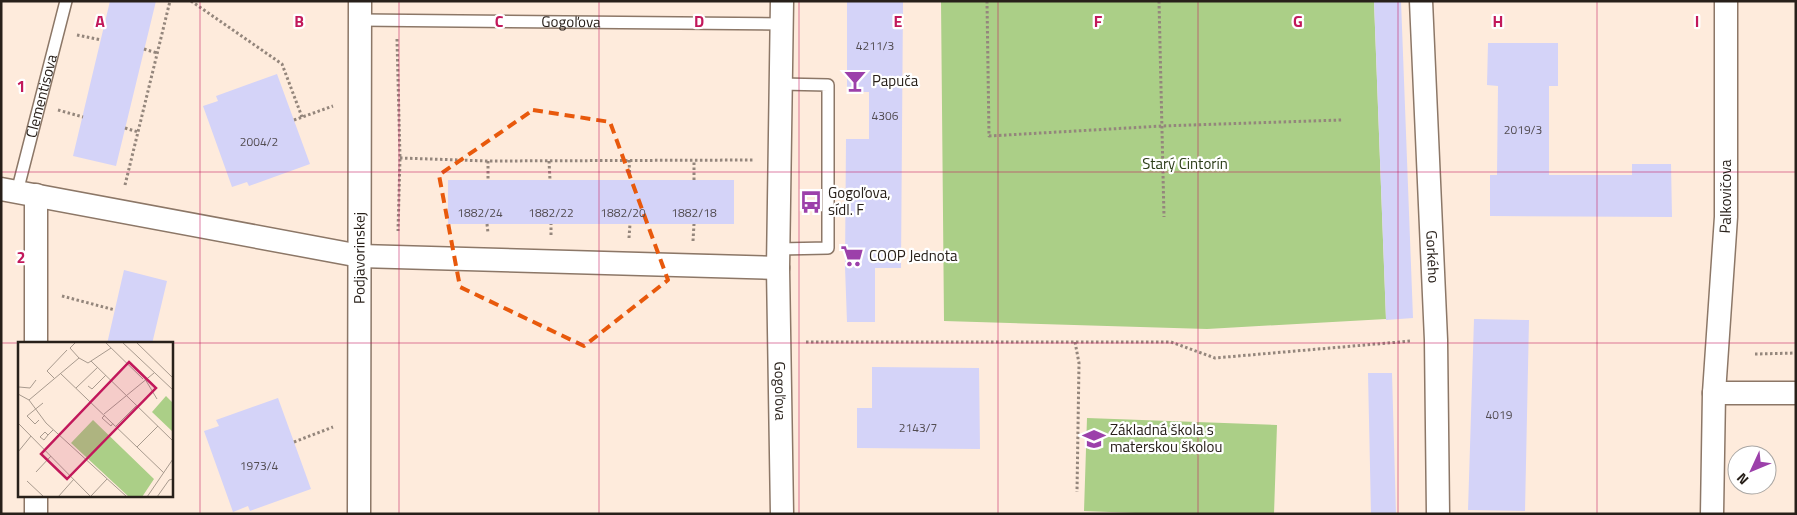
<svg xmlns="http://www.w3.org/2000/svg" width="1797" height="515" viewBox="0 0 1797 515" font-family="'Titillium Web',sans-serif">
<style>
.green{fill:#abcf87}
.building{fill:#d4d3f8}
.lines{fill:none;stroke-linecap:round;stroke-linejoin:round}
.lane-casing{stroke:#8c7767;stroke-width:14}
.street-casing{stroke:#8c7767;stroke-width:25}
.path{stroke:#94867c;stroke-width:3;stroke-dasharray:2.5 2.5;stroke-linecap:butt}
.lane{stroke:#fff;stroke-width:11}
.street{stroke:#fff;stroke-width:22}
.marked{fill:none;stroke:#e8590c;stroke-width:4;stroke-dasharray:10 6;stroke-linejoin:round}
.grid{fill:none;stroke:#c2185b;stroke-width:1;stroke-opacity:0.55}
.labels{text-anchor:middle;stroke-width:4.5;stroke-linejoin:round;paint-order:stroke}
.number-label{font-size:12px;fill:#534d52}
.street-label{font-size:15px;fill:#28201a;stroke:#fff}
.poi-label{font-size:15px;fill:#28201a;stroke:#fff;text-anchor:start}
.park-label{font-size:15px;fill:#2c3d18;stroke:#fff}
.inset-road{fill:none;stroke:#a89a8e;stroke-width:1}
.view{fill:#c2185b;fill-opacity:0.15;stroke:#c2185b;stroke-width:2.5}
.inset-edge{fill:none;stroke:#28201a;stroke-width:2.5}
.grid-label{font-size:16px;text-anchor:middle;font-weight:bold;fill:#c2185b;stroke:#fff;stroke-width:4.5;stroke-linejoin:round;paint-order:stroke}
</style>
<rect width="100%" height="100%" fill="#feebdc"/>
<path class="green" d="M941,1H1374L1386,319L1207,329L944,321Z
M1087,418L1277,425L1274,514H1162L1084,511Z"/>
<path class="building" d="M110,1H156L116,166L73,156Z
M847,1H903L901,268H875V322H847L845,267L846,139H869V92H847Z
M1374,1H1401L1413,318L1386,320Z
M1488,43H1558V86H1549V175H1632V164H1671L1672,217L1490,216V175H1497L1498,86L1487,85Z
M277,74L310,164L249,186L247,182L232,187L203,106L218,101L216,96Z
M448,180H734V224H448Z
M124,270L167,281L152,344H107Z
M1474,319L1529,320L1525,511L1468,510Z
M872,367L979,368L980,449L857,448V408H872Z
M1368,373H1392L1396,514H1371Z
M278,398L311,489L250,511L248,506L233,512L204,431L219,426L216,420Z"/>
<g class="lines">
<defs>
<g id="lane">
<path id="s1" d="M360,20L781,24"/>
<path id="s2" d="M17,192L66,1"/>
<path d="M779,249L828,248V85L781,84"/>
</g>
<g id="street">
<path id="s3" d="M782,1L778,268L782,514"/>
<path id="s4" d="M1421,1L1436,340L1438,514"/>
<path d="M1,189L360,256L778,268"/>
<path d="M36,344V195"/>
<path d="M1714,393H1796"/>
<path d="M36,496V514"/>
<path id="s5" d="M359,514L360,1"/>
<path id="s6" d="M1712,514L1714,393L1726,217V1"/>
</g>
</defs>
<use href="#lane" class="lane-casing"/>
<use href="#street" class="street-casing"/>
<path class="path" d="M191,1L282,64L302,117
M987,1L989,136L1162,126L1342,120
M1159,1L1164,217
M77,35L101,40
M397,39L400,158L398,231
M144,49L157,53
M58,110L83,117
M294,120L333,106
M125,128L138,132
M400,158L488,161L754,160
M629,160L630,179
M488,161V179
M549,161L550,180
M694,180V160
M125,185L170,1
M487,224L488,233
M551,235V224
M629,238L630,224
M693,241L694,224
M62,296L115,310
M806,342H1171L1215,358L1411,341
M1075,342L1079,363L1077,492
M1755,354L1796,353
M294,442L333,427"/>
<use href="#lane" class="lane"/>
<use href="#street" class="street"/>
</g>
<path class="marked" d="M533,110L610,122L668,280L584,346L460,287L439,175Z"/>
<path class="grid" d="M200,1V514M399,1V514M599,1V514M799,1V514M998,1V514M1198,1V514M1398,1V514M1597,1V514M1,172H1796M1,343H1796"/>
<defs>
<symbol id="bar-bare" viewBox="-9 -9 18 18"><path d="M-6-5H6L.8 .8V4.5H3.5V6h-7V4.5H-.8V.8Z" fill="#9c40aa" stroke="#fff" stroke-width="2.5" paint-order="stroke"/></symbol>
<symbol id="bus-bare" viewBox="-9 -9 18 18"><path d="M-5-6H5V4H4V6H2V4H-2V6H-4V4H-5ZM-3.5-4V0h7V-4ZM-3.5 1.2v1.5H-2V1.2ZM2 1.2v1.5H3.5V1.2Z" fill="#9c40aa" stroke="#fff" stroke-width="2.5" paint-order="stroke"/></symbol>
<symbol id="supermarket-bare" viewBox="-9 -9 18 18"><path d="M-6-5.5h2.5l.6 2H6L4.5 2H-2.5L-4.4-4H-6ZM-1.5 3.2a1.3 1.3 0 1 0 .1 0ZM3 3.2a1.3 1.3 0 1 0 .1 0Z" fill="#9c40aa" stroke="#fff" stroke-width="2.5" paint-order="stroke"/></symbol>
<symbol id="school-bare" viewBox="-9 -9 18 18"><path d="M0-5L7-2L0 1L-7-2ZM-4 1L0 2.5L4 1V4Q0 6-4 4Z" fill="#9c40aa" stroke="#fff" stroke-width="2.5" paint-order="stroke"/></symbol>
</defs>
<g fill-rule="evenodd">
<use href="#bar-bare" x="839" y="65" width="32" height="32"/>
<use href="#bus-bare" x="795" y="186" width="32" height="32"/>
<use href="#supermarket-bare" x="836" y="240" width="32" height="32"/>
<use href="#school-bare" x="1078" y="423" width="32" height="32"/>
</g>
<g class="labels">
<g class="number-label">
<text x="875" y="50">4211/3</text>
<text x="885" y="120">4306</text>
<text x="1523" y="134">2019/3</text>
<text x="259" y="146">2004/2</text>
<text x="480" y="217">1882/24</text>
<text x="551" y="217">1882/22</text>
<text x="623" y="217">1882/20</text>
<text x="694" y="217">1882/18</text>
<text x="1499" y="419">4019</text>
<text x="918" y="432">2143/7</text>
<text x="259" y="470">1973/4</text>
</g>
<g class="street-label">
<text dy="5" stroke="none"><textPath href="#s1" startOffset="211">Gogoľova</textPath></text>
<text dy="5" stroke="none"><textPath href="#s2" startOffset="99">Clementisova</textPath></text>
<text dy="5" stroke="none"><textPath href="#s6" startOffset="318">Palkovičova</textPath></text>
<text dy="5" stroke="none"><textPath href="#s5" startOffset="256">Podjavorinskej</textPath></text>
<text dy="5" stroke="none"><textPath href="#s4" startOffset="256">Gorkého</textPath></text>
<text dy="5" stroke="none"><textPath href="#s3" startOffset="390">Gogoľova</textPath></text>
</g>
<g class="poi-label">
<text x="872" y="86">Papuča</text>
<text x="828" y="198">Gogoľova,<tspan x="828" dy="17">sídl. F</tspan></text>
<text x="869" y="261">COOP Jednota</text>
<text x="1110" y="435">Základná škola s<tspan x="1110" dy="17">materskou školou</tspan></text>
</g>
<g class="park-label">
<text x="1185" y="169">Starý Cintorín</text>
</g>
</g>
<g transform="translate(18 342)">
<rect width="155" height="155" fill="#feebdc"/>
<path d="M148,54L155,61V90L134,70ZM75,78L136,137L124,155H111L53,101Z" fill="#abcf87"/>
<path class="inset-road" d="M58,0L52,6L61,16M87,0L125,37M104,0L155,48M118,0L155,36M73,19L155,99M42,31L146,131M36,36L29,29L49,8M127,37L139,57M70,44L74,47L88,33M1,45L12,46L18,38M58,46L80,25M0,52L11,58L28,81L109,155M11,58L61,16L70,21L93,6M86,72L136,31M87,73L84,76L93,84L95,81M21,78L17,82L9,74L25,61M0,81L73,155M98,84L119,63M30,93L27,90L22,95L26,98L30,93L35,88M119,105L140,84M0,110L13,94M18,130L33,114M9,139L26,155M73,154L89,137M40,155L56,137M129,155L155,117M139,155L151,138L155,137"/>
<path class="view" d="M111,20L138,46L49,137L23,112Z"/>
<rect width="155" height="155" class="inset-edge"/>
</g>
<g class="grid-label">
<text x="100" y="27">A</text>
<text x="299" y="27">B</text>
<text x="499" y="27">C</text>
<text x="699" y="27">D</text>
<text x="898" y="27">E</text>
<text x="1098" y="27">F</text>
<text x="1298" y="27">G</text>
<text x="1498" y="27">H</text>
<text x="1697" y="27">I</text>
<text x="21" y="92">1</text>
<text x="21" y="263">2</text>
</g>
<rect width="1797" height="515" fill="none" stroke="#28201a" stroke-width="5"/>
<g transform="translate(1752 470) rotate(226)"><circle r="24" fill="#ffffff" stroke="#a9a6a3"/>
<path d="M0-4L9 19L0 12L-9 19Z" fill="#9c40aa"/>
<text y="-8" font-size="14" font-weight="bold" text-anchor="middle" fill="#28201a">N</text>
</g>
</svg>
